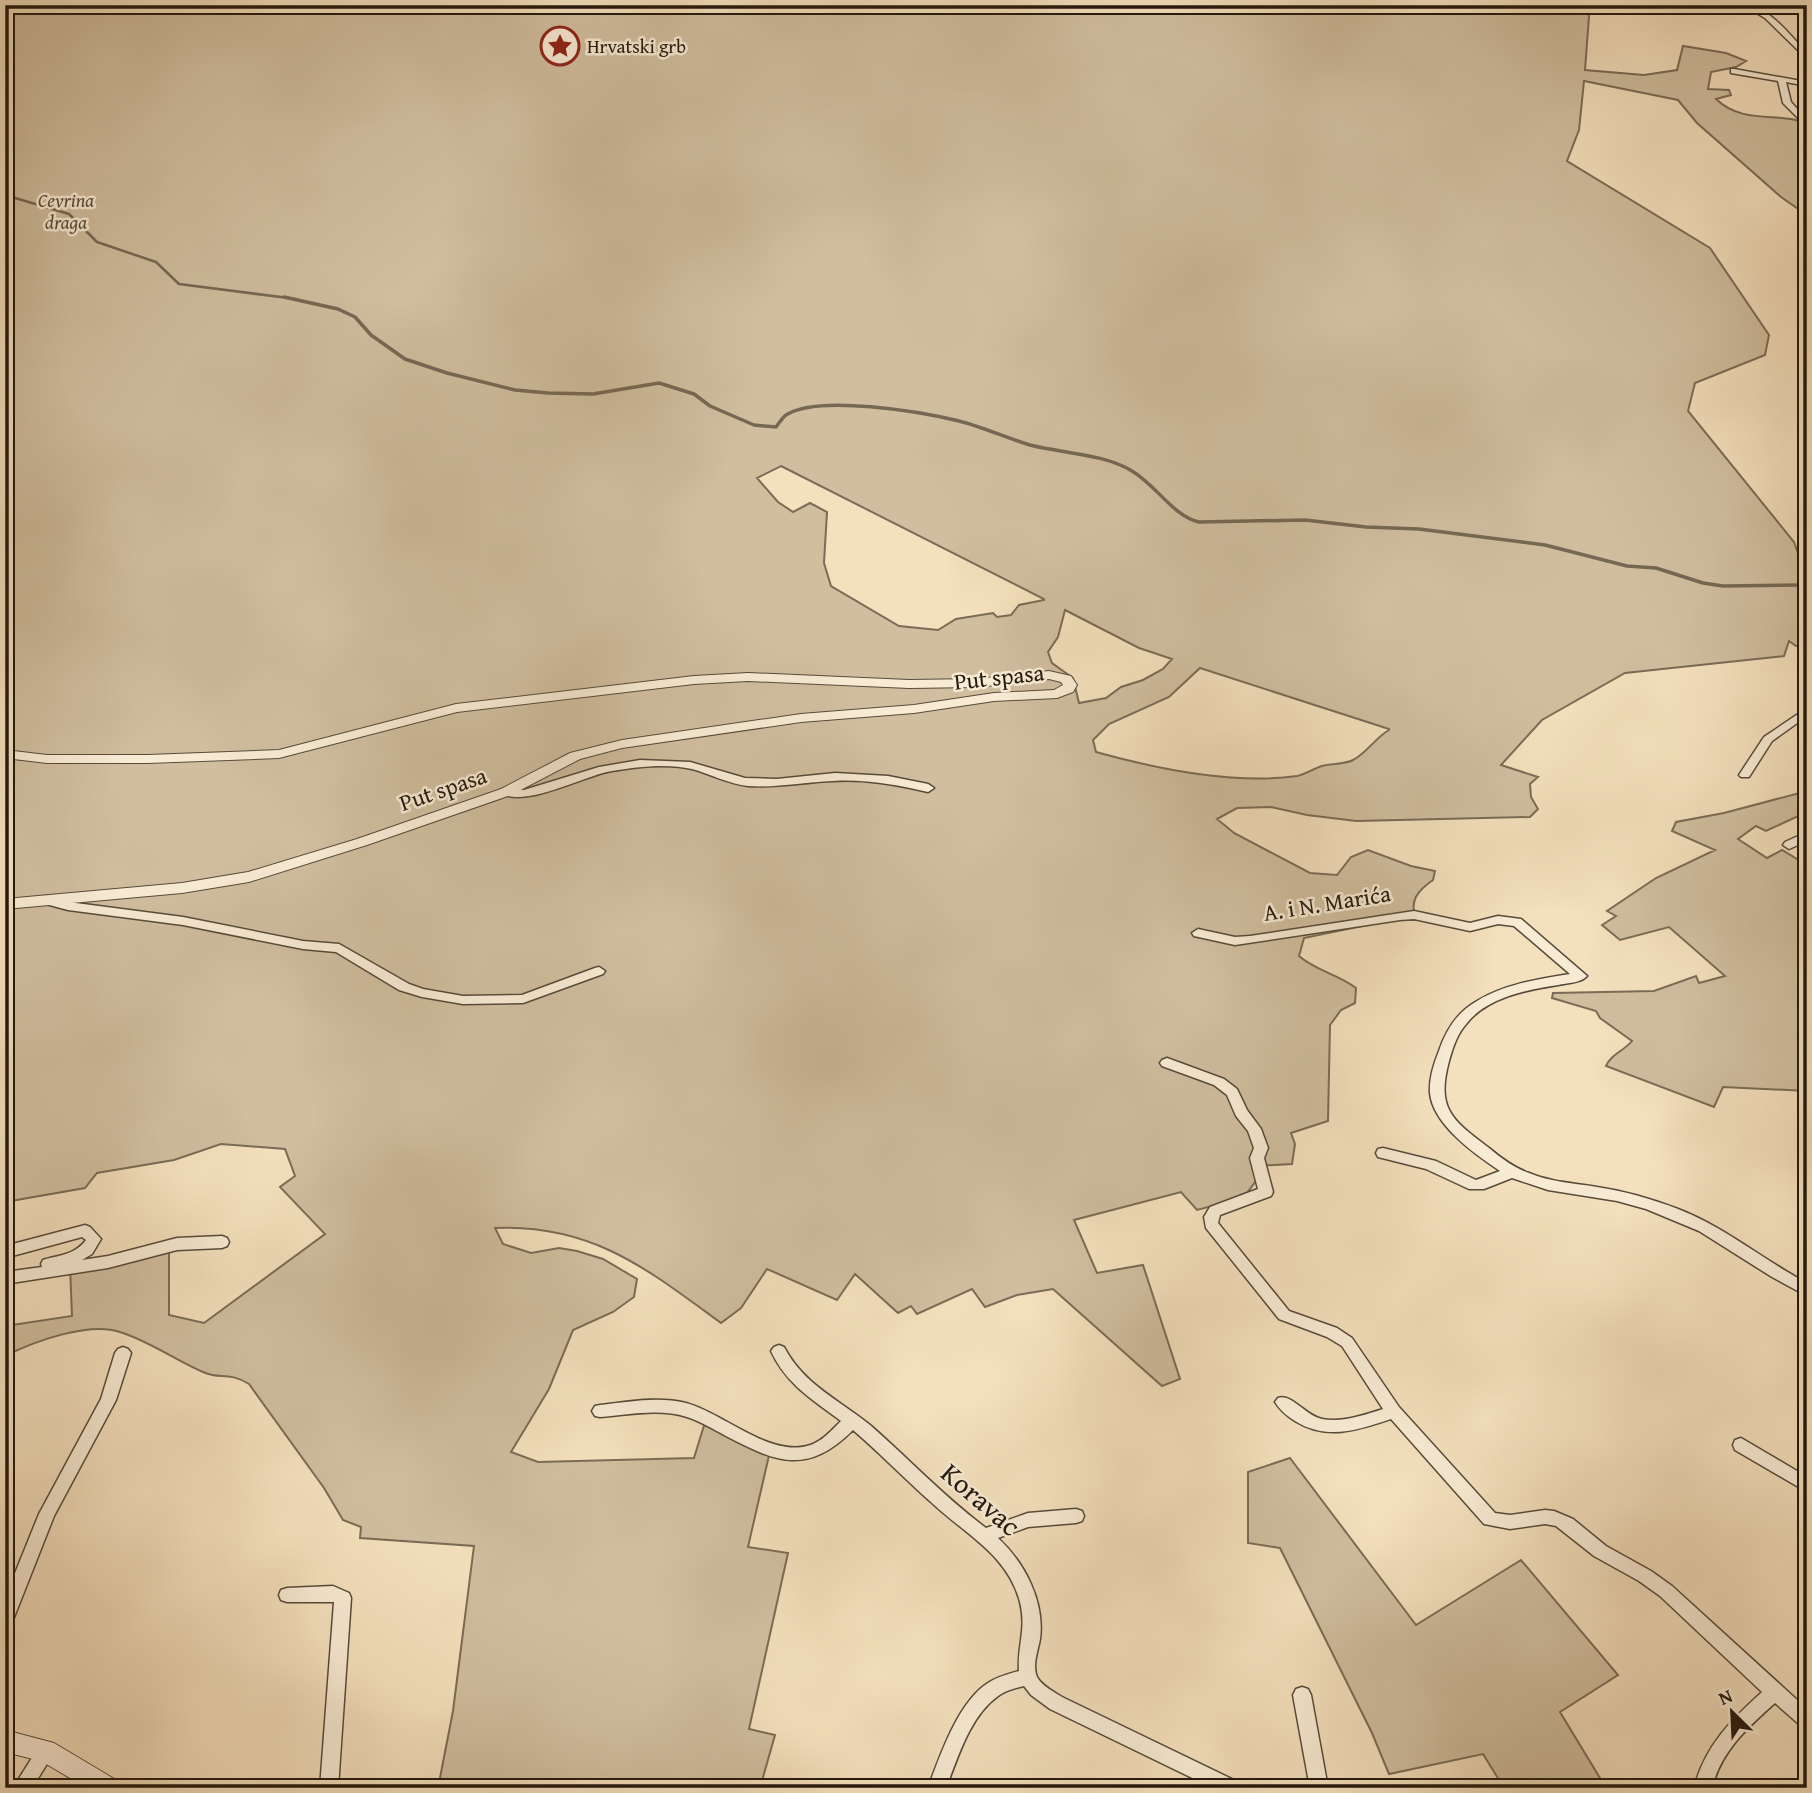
<svg xmlns="http://www.w3.org/2000/svg" width="1812" height="1793" viewBox="0 0 1812 1793" font-family="'Gentium Book Plus',serif">
<style>
.green{fill:#d0be9f;stroke:#7a6c56;stroke-width:2;fill-rule:evenodd}
.lines{fill:none;stroke-linecap:round;stroke-linejoin:round}
.stream-far1{stroke:#766854;stroke-width:2.5}
.stream{stroke:#766854;stroke-width:3.5}
.minor-casing{stroke:#574b3a;stroke-width:3}
.tertiary-casing{stroke:#574b3a;stroke-width:2}
.minor{fill:#f8ebd4;fill-rule:evenodd}
.tertiary{fill:#f8ebd4;fill-rule:evenodd}
.labels{text-anchor:middle;stroke-width:5;stroke-linejoin:round;paint-order:stroke}
.far-poi-label{font-size:19px;fill:#23190e;stroke:#f8ebd4;text-anchor:start}
.far-park-label{font-size:19px;font-style:italic;fill:#574b3a;stroke:#f8ebd4}
.street-label{font-size:23px;fill:#23190e;stroke:#f8ebd4}
.near-street-label{font-size:28px;fill:#23190e;stroke:#f8ebd4}
</style>
<rect width="100%" height="100%" fill="#f4e0bd"/>
<filter id="stains"><feTurbulence type="fractalNoise" baseFrequency=".00286" numOctaves="4"/><feColorMatrix values="0 0 0 0 .2 0 0 0 0 .09 0 0 0 0 .02 0 0 0 .5 -.17"/></filter>
<radialGradient id="worn" r=".72"><stop offset=".6" stop-color="#630" stop-opacity="0"/><stop offset="1" stop-color="#630" stop-opacity=".3"/></radialGradient>
<path class="green" d="M5,5H1584L1589,16L1585,70L1644,75L1677,70L1683,46L1726,53L1746,61L1736,67L1711,72L1708,89L1729,90L1731,95L1716,99C1745,127 1785,110 1807,125V215L1781,197L1697,123L1678,100L1584,81L1579,130L1567,161L1710,248L1769,335L1765,355L1695,383L1688,411L1794,542L1803,567L1807,568V645L1796,646L1789,641L1784,656L1625,673L1542,720L1501,765L1538,777L1530,784L1531,797L1538,809L1530,817L1356,821L1307,815L1271,807L1237,808L1217,819L1234,833L1310,873L1337,875L1351,857L1368,850L1411,866L1435,871L1433,880C1417,891 1409,901 1416,920L1396,919L1304,938L1299,956C1316,971 1338,974 1356,988L1355,1003L1341,1010L1330,1025L1328,1121L1291,1133L1295,1144L1292,1164L1253,1166L1256,1181L1243,1198L1197,1210L1181,1192L1074,1220L1097,1273L1143,1265L1180,1379L1162,1386L1053,1289L1017,1295L985,1307L972,1289L917,1314L911,1306L898,1313L855,1274L837,1300L767,1269L741,1308L721,1323C647,1269 592,1224 495,1228L503,1244L531,1253L559,1248L577,1251L603,1259L637,1279L634,1297L613,1312L573,1330L549,1389L511,1452L538,1462L694,1458L706,1419L770,1451L748,1547L788,1553L749,1729L775,1735L760,1788H438L453,1711L474,1546L360,1538L361,1527L343,1520L324,1488L249,1384C228,1371 220,1380 203,1372C175,1360 149,1341 120,1332C89,1321 33,1342 5,1356V1326L72,1316L70,1267L169,1247V1315L204,1323L325,1234L280,1187L295,1176L285,1149L221,1144L174,1160L97,1173L85,1188L5,1202ZM781,466L1044,599V600L1019,605L1011,615L997,617L993,613L956,619L938,630L899,626L831,586L824,563L827,512L810,503L793,512L778,502L757,478ZM1065,610L1139,648L1172,659L1163,669L1143,680L1121,687L1106,698L1079,703L1073,678L1052,663L1048,652L1058,637ZM1200,668L1389,729V730C1375,738 1368,752 1353,760C1344,765 1331,763 1322,766C1313,769 1305,774 1297,776C1233,785 1157,769 1096,752L1093,740L1109,724L1169,697Z
M1807,791V812L1766,831L1756,826L1738,839L1767,858L1782,850L1807,865V1091L1723,1087L1714,1107L1606,1066C1611,1054 1624,1051 1632,1041L1600,1018L1596,1011L1552,998L1553,993L1654,991L1696,976L1699,983L1725,976L1669,927L1620,940L1602,925L1616,916L1607,911L1656,878L1715,850L1672,831L1676,822L1724,813Z
M1290,1458L1416,1625L1521,1560L1618,1675L1560,1712L1606,1788H1504L1483,1754L1389,1774L1372,1733L1280,1548L1248,1543V1472Z"/>
<g class="lines">
<path class="stream-far1" d="M5,195L69,214L97,242L156,262L179,284L296,299"/>
<path class="stream" d="M284,297L338,309L355,317L371,335L405,359L447,373L515,390L548,393L593,394L659,383L694,394L710,406L754,425L776,427C779,423 783,417 786,415C818,394 922,412 959,421C983,427 1006,438 1030,445C1061,453 1105,454 1132,471C1156,485 1173,516 1199,522L1305,520L1366,527L1419,529L1545,545L1627,566L1656,568L1703,583L1723,586L1807,585"/>
<defs>
<path id="minor" d="M1743,5C1769,5 1790,36 1807,53V59L1765,18Z
M1734,69L1807,82V86L1786,82L1791,102L1807,120V127L1783,103L1778,81L1731,73V69Z
M1807,708V716L1772,741L1749,777H1741L1739,775L1764,737Z
M640,760L690,762L745,778L777,779L835,773L888,776L928,784L934,788L928,792C897,785 865,779 833,781C804,782 777,788 748,786C729,784 710,774 692,769C666,763 637,767 612,771C585,775 522,810 500,792L506,788L524,790L599,767Z
M1807,832V841L1789,849L1783,845L1785,842Z
M46,896L68,902L183,917L303,941L339,944L409,984L423,989L463,996L522,995L595,968L599,967L605,971L603,974L523,1003L463,1004L422,997L399,990L336,952L303,949L183,925L68,910L42,903L40,900L42,897Z
M1414,911L1470,923L1498,916L1521,919L1587,976C1581,983 1567,983 1558,985C1527,990 1488,997 1467,1023C1457,1034 1453,1047 1449,1061C1436,1109 1452,1120 1489,1148C1501,1158 1514,1168 1529,1173C1550,1182 1574,1183 1597,1187C1624,1191 1652,1199 1678,1209C1725,1227 1763,1260 1807,1283V1296L1772,1277L1699,1231L1646,1209L1617,1201L1548,1190L1512,1178L1484,1189H1469L1426,1169L1378,1157L1376,1153L1378,1149L1383,1148L1436,1161L1476,1180L1500,1171C1476,1155 1433,1125 1430,1093C1429,1079 1434,1063 1439,1051C1446,1030 1457,1012 1477,1001C1505,984 1539,979 1570,974L1514,926L1498,924L1470,931L1414,919L1400,920L1235,945L1194,936L1192,933L1198,929L1235,937L1250,936Z
M1167,1058L1224,1079L1237,1089L1247,1110L1261,1129L1268,1148L1264,1158L1273,1192L1271,1196L1220,1215L1218,1223L1289,1311L1337,1328L1352,1338L1399,1407L1495,1513L1510,1515L1545,1510L1554,1511L1573,1519L1606,1546L1651,1571L1672,1586L1807,1709V1728L1801,1726L1775,1703C1747,1728 1721,1751 1712,1788H1694C1705,1746 1731,1720 1762,1692L1660,1596L1639,1581L1594,1556L1556,1526L1545,1524L1510,1529L1484,1524L1391,1419C1358,1430 1327,1441 1295,1421C1287,1416 1280,1410 1275,1402L1278,1398C1291,1393 1306,1416 1322,1419C1342,1423 1364,1415 1383,1409L1342,1346L1327,1337L1279,1319L1206,1228L1204,1217L1210,1207L1258,1189L1250,1158L1254,1148L1248,1131L1236,1116L1227,1095L1214,1085L1162,1066L1160,1063L1162,1060Z
M85,1225L90,1227L101,1239L92,1254L82,1260L108,1256L177,1238L222,1236L227,1238L229,1242L227,1246L222,1248L177,1250L108,1268L5,1284V1272L42,1267L41,1264L43,1260C59,1255 75,1255 86,1240L82,1237L5,1258V1246Z
M779,1345L784,1347C804,1385 838,1399 870,1425C909,1459 944,1497 986,1528L1028,1513L1076,1509L1082,1511L1084,1516L1082,1521L1076,1523L1028,1527L998,1538C1025,1563 1045,1602 1040,1639C1038,1651 1032,1665 1037,1677C1042,1686 1054,1692 1062,1697L1238,1782L1241,1788H1213L1050,1709L1031,1695L1024,1686C1015,1688 1006,1690 998,1696C970,1716 958,1757 946,1788H928C940,1756 958,1702 988,1683C997,1677 1008,1674 1019,1671C1017,1646 1027,1629 1020,1602C1008,1555 965,1534 932,1503C905,1479 880,1453 853,1430C808,1475 777,1463 726,1436C713,1429 700,1421 687,1417C659,1408 628,1415 600,1417L595,1416L592,1411L595,1406L600,1405C628,1402 658,1396 686,1403C723,1413 768,1456 807,1446C821,1443 832,1430 841,1421C813,1400 786,1384 771,1351L774,1347Z
M123,1347L128,1349L131,1353L116,1400L54,1516L13,1620L11,1625L5,1627V1598L39,1514L101,1399L115,1353L118,1349Z
M1741,1438L1807,1477V1492L1735,1450L1733,1445L1735,1440Z
M333,1586L349,1593L351,1598L338,1788H320L334,1602H287L281,1600L279,1595L281,1590L287,1588Z
M1302,1687L1308,1689L1311,1695L1328,1788H1310L1293,1695L1296,1689Z
M46,1743L52,1745L55,1751L32,1788H13L40,1745Z"/>
<path id="tertiary" d="M1049,671L1071,676L1077,685L1073,692L1057,698L994,701L914,713L801,722L622,748L580,759L511,795L367,845L249,882L182,893L5,909V899L182,883L248,872L357,839L501,789L570,753L622,740L801,714L914,705L994,693L1054,690L1063,685L1061,682L1049,679L977,687L909,688L748,681L694,684L457,712L279,758L148,763H47L5,758V750L47,755H148L279,750L456,704L694,676L748,673L909,680L977,679Z
M5,1730L54,1743L116,1780L119,1788H87L41,1761L5,1752Z"/>
</defs>
<use href="#minor" class="minor-casing"/>
<use href="#tertiary" class="tertiary-casing"/>
<use href="#minor" class="minor"/>
<use href="#tertiary" class="tertiary"/>
</g>
<defs>
<symbol id="sight-ring" viewBox="-11 -11 22 22"><circle r="9.5" fill="#f8ebd4" stroke="#8f2418" stroke-width="1.5"/><path d="M0-6L1.8-2.2L6-1.7L2.9 1.2L3.7 5.4L0 3.3L-3.7 5.4L-2.9 1.2L-6-1.7L-1.8-2.2Z" fill="#8f2418"/></symbol>
</defs>
<g fill-rule="evenodd">
<use href="#sight-ring" x="538" y="24" width="44" height="44"/>
</g>
<g class="labels">
<g class="far-poi-label">
<text x="587" y="53">Hrvatski grb</text>
</g>
<g class="far-park-label">
<text x="66" y="207">Cevrina<tspan x="66" dy="22">draga</tspan></text>
</g>
<g class="street-label">
<text transform="translate(999 677) rotate(-6)" y="8">Put spasa</text>
<text transform="translate(443 789) rotate(-19)" y="8">Put spasa</text>
<text transform="translate(1327 903) rotate(-9)" y="8">A. i N. Marića</text>
</g>
<g class="near-street-label">
<text transform="translate(981 1499) rotate(41)" y="10">Koravac</text>
</g>
</g>
<rect width="1812" height="1793" fill="none" stroke="#f4e0bd" stroke-width="28"/>
<rect x="7" y="7" width="1798" height="1779" fill="none" stroke="#23190e" stroke-width="3.5"/>
<rect x="14" y="14" width="1784" height="1765" fill="none" stroke="#23190e" stroke-width="2"/>
<g transform="translate(1732 1712) rotate(336)" stroke="#f8ebd4" stroke-width="5" paint-order="stroke">
<path d="M0-5L12 26L0 18L-12 26Z" fill="#23190e"/>
<text y="-10" font-size="19" font-weight="bold" text-anchor="middle" fill="#23190e">N</text>
</g>
<rect width="100%" height="100%" filter="url(#stains)"/>
<rect width="100%" height="100%" fill="url(#worn)"/>
</svg>
